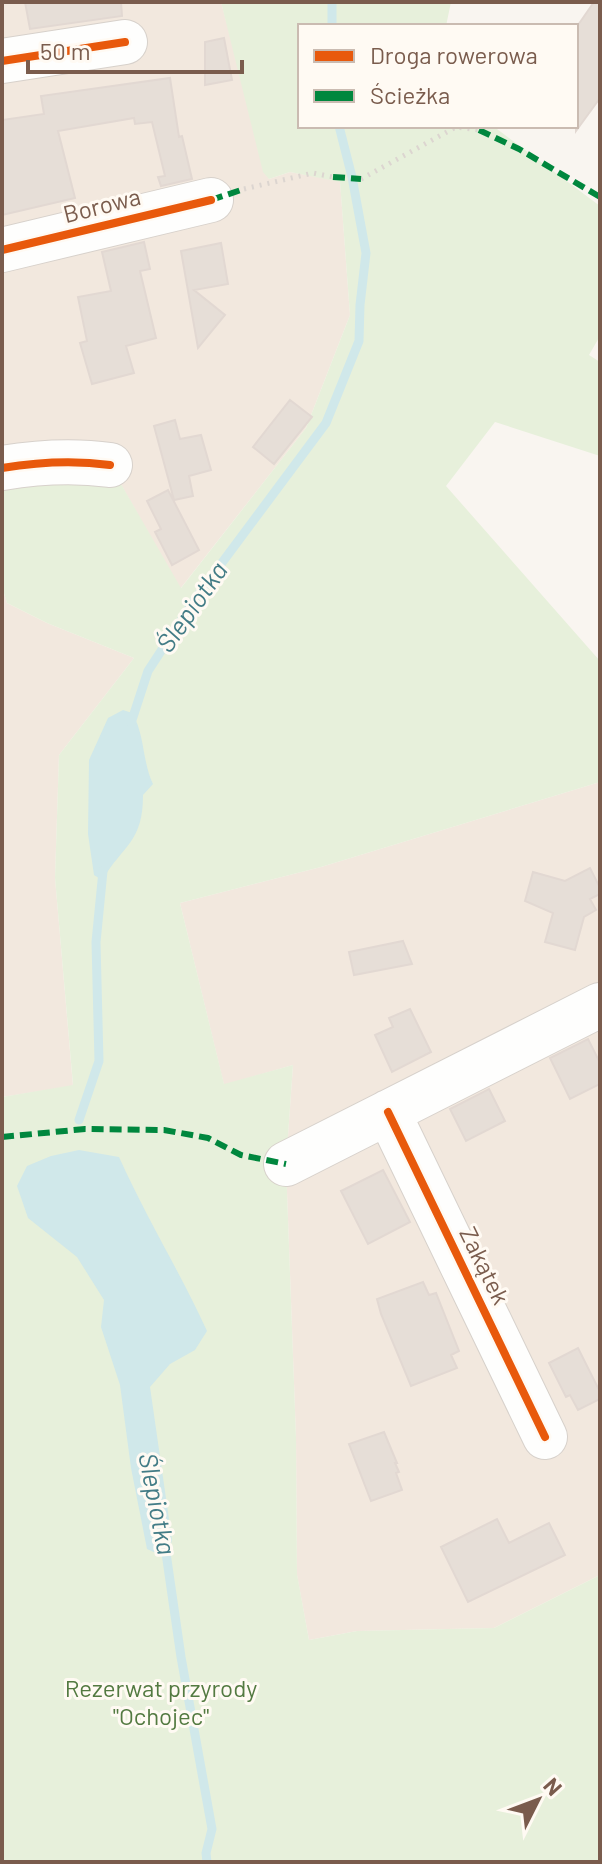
<svg xmlns="http://www.w3.org/2000/svg" width="602" height="1864" viewBox="0 0 602 1864" font-family="Barlow,sans-serif">
<style>
.residential{fill:#f2e8de}
.green{fill:#e7f0db}
.water{fill:#d0e8ea}
.lines{fill:none;stroke-linecap:round;stroke-linejoin:round}
.stream{stroke:#d0e8ea;stroke-width:9}
.building{fill:#e6ded7;stroke:#e2d8d2;stroke-width:2}
.minor-casing{stroke:#d7d1cb;stroke-width:46}
.path{stroke:#dcd5d0;stroke-width:5;stroke-dasharray:2 6;stroke-linecap:butt}
.minor{stroke:#fefefd;stroke-width:44}
.quiet{stroke:#00873e;stroke-width:6;stroke-dasharray:12 6;stroke-linecap:butt}
.cycleway-casing{stroke:#fffaf3;stroke-width:13}
.cycleway{stroke:#e8590c;stroke-width:8}
.labels{text-anchor:middle;stroke-width:6;stroke-linejoin:round;paint-order:stroke}
.street-label{font-size:24px;fill:#7a5c4d;stroke:#fffaf3}
.park-label{font-size:24px;fill:#537a41;stroke:#fffaf3}
.water-label{font-size:26px;font-style:italic;fill:#437c86;stroke:#fffaf3}
</style>
<rect width="100%" height="100%" fill="#f9f5f0"/>
<path class="residential" d="M2,2H221L269,179L290,172L340,181L350,315L306,428L180,589L110,465L2,468Z
M2,587L7,603L47,623L134,658L59,755L55,878L73,1086L2,1097Z
M600,782V1575L494,1628L357,1631L309,1640L297,1575L296,1437L286,1164L293,1065L224,1085L180,903L321,867Z"/>
<path class="green" d="M221,2H451L446,26H300V126H493L600,206V336L589,355L600,362V456L495,422L446,486L600,661V782L321,867L180,903L224,1084L293,1065L286,1164L296,1437L297,1574L309,1640L357,1631L494,1628L600,1575V1862H2V1097L73,1085L55,878L59,755L134,658L47,623L7,603L2,587V468L110,465L181,588L306,428L350,315L340,182L290,172L269,179L263,172Z"/>
<path class="water" d="M123,710L132,713C145,734 142,761 153,784L143,795C143,842 124,844 102,880L94,875L88,834L89,760L108,718Z
M79,1150L119,1157C146,1217 180,1272 207,1331L195,1350L170,1364L150,1387L172,1540L167,1558L147,1549L131,1468L120,1385L101,1327L104,1300L77,1257L28,1218L17,1186L27,1166L51,1156Z"/>
<g class="lines">
<path class="stream" d="M332,2V26
M131,723L148,671L195,599L326,423L359,341L360,305L366,253L352,177L339,126
M79,1120L99,1061L96,942L103,871
M165,1546L181,1657L212,1829L206,1853L207,1862"/>
</g>
<path class="building" d="M25,2H121L122,16L30,29Z
M594,2H600V98L576,131V28Z
M224,38L232,80L205,85V42Z
M170,78L179,137L182,136L192,179L161,186L158,177L165,176L152,122L135,124L134,118L58,131L75,198L2,215V120L44,114L41,96Z
M144,242L150,269L140,271L156,338L126,346L134,373L92,384L80,343L87,341L78,297L111,291L102,252Z
M221,243L228,284L194,290L225,315L198,348L181,251Z
M290,400L312,417L274,464L253,447Z
M175,420L180,439L201,435L211,470L189,476L193,496L174,500L154,426Z
M168,490L199,550L172,565L155,532L161,529L147,501Z
M590,868L600,888V894L590,899L596,910L584,917L575,950L545,942L553,913L525,901L533,872L565,881Z
M403,941L412,964L354,975L349,952Z
M410,1009L431,1052L392,1072L375,1035L393,1027L389,1018Z
M588,1039L600,1063V1084L570,1099L550,1058Z
M489,1089L505,1121L466,1141L450,1109Z
M383,1170L410,1222L368,1244L341,1191Z
M423,1282L429,1295L436,1293L459,1351L451,1355L457,1368L411,1386L381,1314L377,1299Z
M578,1348L600,1392V1399L578,1410L570,1395L566,1397L549,1363Z
M384,1432L397,1463H395L399,1472L396,1473L402,1490L371,1501L349,1444Z
M497,1519L509,1543L549,1523L565,1555L468,1602L441,1547Z"/>
<g class="lines">
<defs>
<path id="minor" d="M2,61L125,42
M2,250L211,200
M2,468C38,462 74,460 110,465
M388,1112L545,1437
M286,1164L600,1005"/>
</defs>
<use href="#minor" class="minor-casing"/>
<path class="path" d="M361,179L456,127L479,130
M244,189L313,173L333,177"/>
<use href="#minor" class="minor"/>
<path class="quiet" d="M479,130L519,149L600,197
M333,177L361,179
M211,200L241,190
M2,1137L85,1129L164,1130L208,1138L241,1155L286,1164"/>
<defs>
<path id="cycleway" d="M2,61L125,42
M2,250L211,200
M2,468C38,462 74,460 110,465
M388,1112L545,1437"/>
</defs>
<use href="#cycleway" class="cycleway-casing"/>
<use href="#cycleway" class="cycleway"/>
</g>
<g class="labels">
<g class="street-label">
<text transform="translate(102 206) rotate(-14)" y="8">Borowa</text>
<text transform="translate(484 1266) rotate(64)" y="8">Zakątek</text>
</g>
<g class="park-label">
<text x="161" y="1697">Rezerwat przyrody<tspan x="161" dy="28">"Ochojec"</tspan></text>
</g>
<g class="water-label">
<text transform="translate(192 607) rotate(-55)" y="9">Ślepiotka</text>
<text transform="translate(157 1504) rotate(79)" y="9">Ślepiotka</text>
</g>
</g>
<rect width="602" height="1864" fill="none" stroke="#7a5c4d" stroke-width="8"/>
<rect x="298" y="24" width="280" height="104" fill="#fffaf3" stroke="#cabbb1" stroke-width="2"/>
<rect x="314" y="50" width="40" height="12" fill="#e8590c" stroke="#cabbb1" stroke-width="2"/>
<text x="370" y="64" font-size="24" fill="#7a5c4d">Droga rowerowa</text>
<rect x="314" y="90" width="40" height="12" fill="#00873e" stroke="#cabbb1" stroke-width="2"/>
<text x="370" y="104" font-size="24" fill="#7a5c4d">Ścieżka</text>
<g transform="translate(538 1800) rotate(48)" stroke="#fffaf3" stroke-width="6" paint-order="stroke">
<path d="M0-6L14 30L0 20L-14 30Z" fill="#7a5c4d"/>
<text y="-12" font-size="22" font-weight="bold" text-anchor="middle" fill="#7a5c4d">N</text>
</g>
<path d="M28 60v12h214v-12" fill="none" stroke="#7a5c4d" stroke-width="4"/>
<text x="40" y="60" font-size="24" fill="#7a5c4d" stroke="#fffaf3" stroke-width="6" paint-order="stroke">50 m</text>
</svg>
